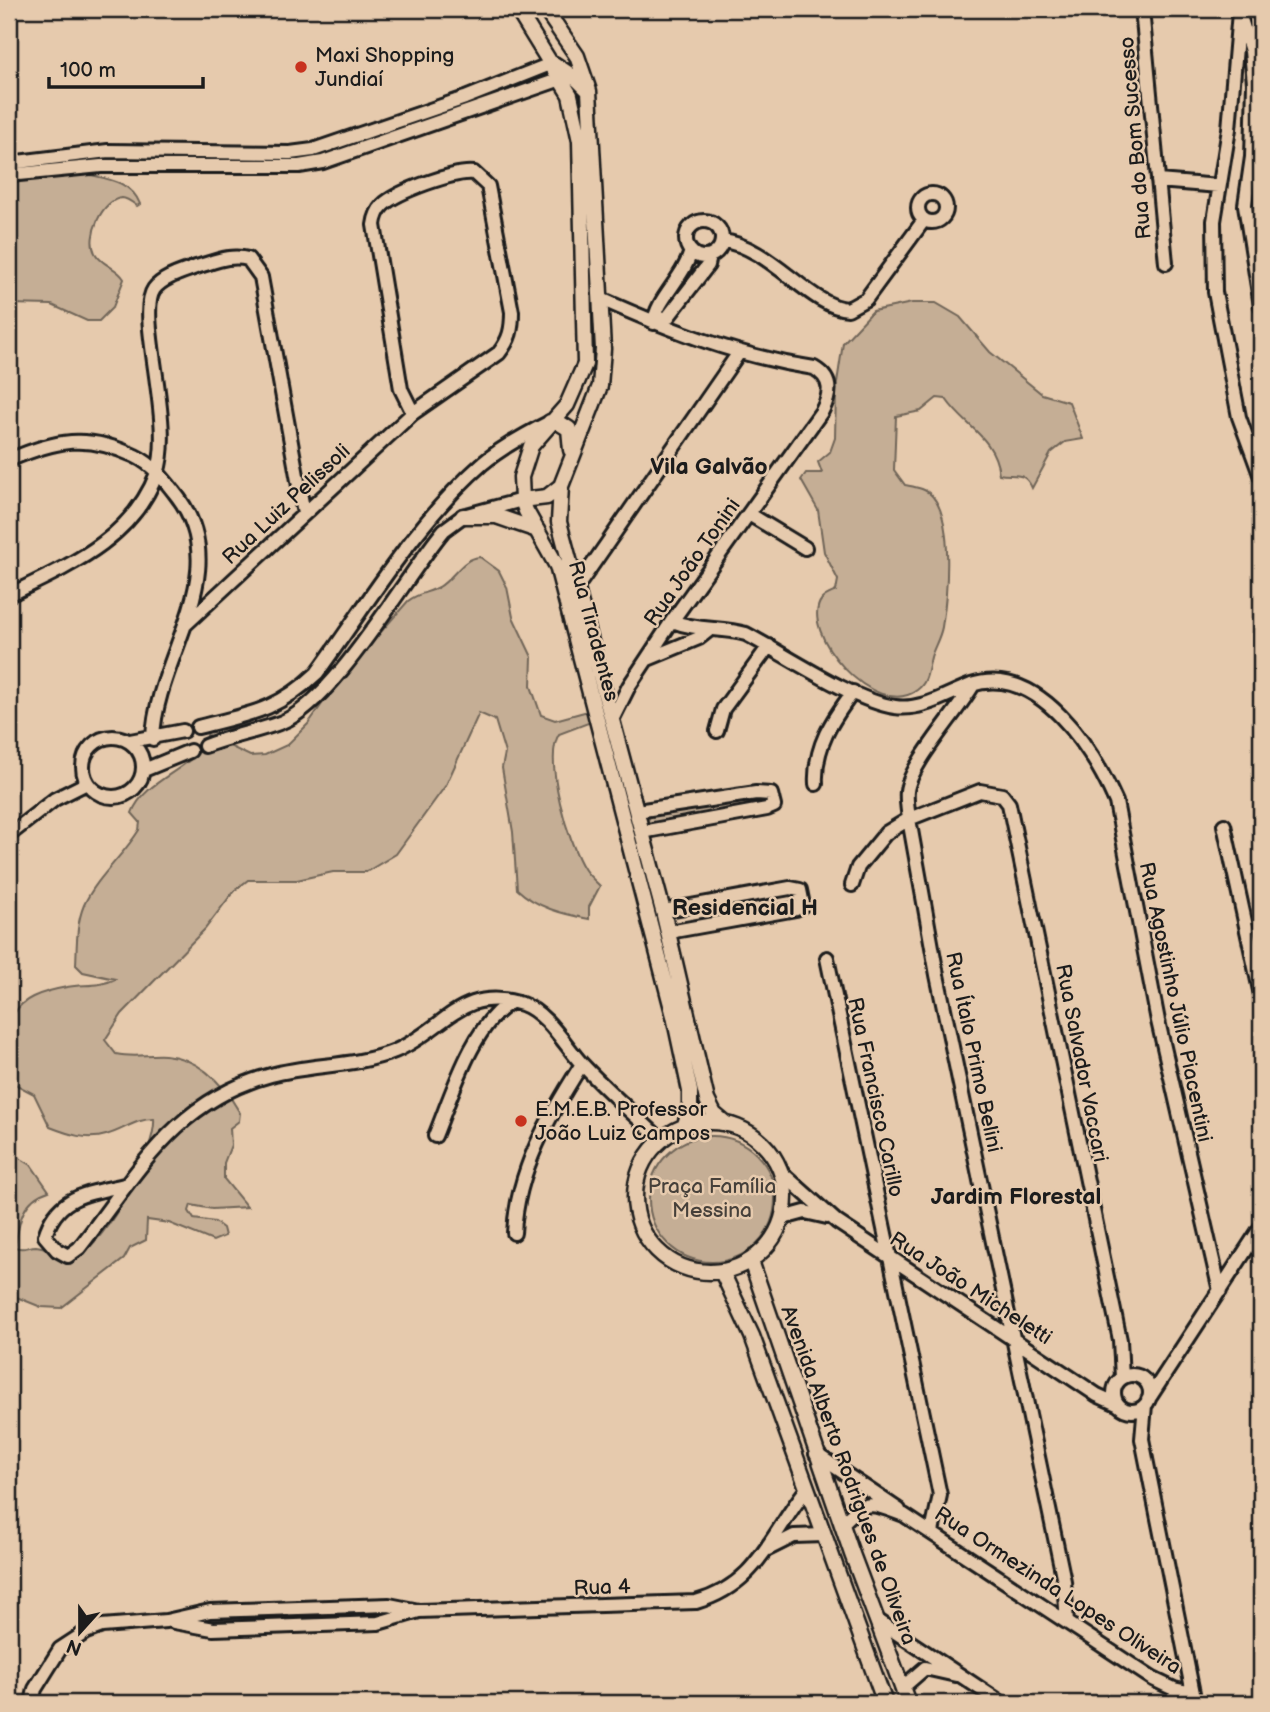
<svg xmlns="http://www.w3.org/2000/svg" width="1270" height="1712" viewBox="0 0 1270 1712" font-family="'Balsamiq Sans',sans-serif">
<style>
.green{fill:#c5ae95;stroke:#706558;stroke-width:2}
.lines{fill:none;stroke-linecap:round;stroke-linejoin:round}
.minor-casing{stroke:#1c1c1c;stroke-width:18}
.major-casing{stroke:#1c1c1c;stroke-width:19}
.minor{stroke:#e6caad;stroke-width:12}
.major{stroke:#e6caad;stroke-width:14}
.poi-dot{fill:#c8321e;stroke:#e6caad;stroke-width:2.5}
.labels{text-anchor:middle;stroke-width:5;stroke-linejoin:round;paint-order:stroke}
.poi-label{font-size:21px;fill:#1c1c1c;stroke:#e6caad;text-anchor:start}
.street-label{font-size:21px;fill:#1c1c1c;stroke:#e6caad}
.park-label{font-size:21px;fill:#46403a;stroke:#e6caad}
.neighbourhood-label{font-size:23px;font-weight:bold;fill:#1c1c1c;stroke:#e6caad}
</style>
<rect width="100%" height="100%" fill="#e6caad"/>
<filter id="ink" filterUnits="userSpaceOnUse"><feTurbulence type="fractalNoise" baseFrequency=".0143" numOctaves="2"/><feDisplacementMap in="SourceGraphic" scale="14" xChannelSelector="R" yChannelSelector="G"/><feConvolveMatrix kernelMatrix="1 2 1 2 8 2 1 2 1" color-interpolation-filters="sRGB"/></filter>
<g filter="url(#ink)">
<path class="green" d="M86,174C107,179 131,181 140,204L137,206C133,203 127,198 122,198C102,199 86,237 95,253C102,266 117,267 124,279L113,307L99,321H87L52,305L9,304V179Z
M912,303H936L960,317L990,352L1042,394L1069,402L1083,439L1065,442L1051,453L1032,488C1024,470 1013,477 999,474C995,437 964,426 946,399L937,398L921,411L896,416L894,470L905,485C915,487 926,488 933,497C954,522 947,596 942,627C940,638 934,647 931,657C928,669 928,682 917,690C875,722 797,630 822,599C825,595 832,593 836,591L838,580L824,552L818,510L801,480L806,473H822L818,462L830,452L835,438L836,389L843,343L873,311Z
M480,557L499,571L507,587L513,617L532,657L531,686L541,715L555,720L588,711L591,722L559,734C543,760 569,846 585,870C589,876 595,881 600,886L589,907V919C563,914 537,908 517,889L513,832L502,768L505,753L495,720L479,713L446,785L396,854L366,872H333L297,880H248L234,891L205,929L122,1014L105,1040L116,1054C134,1058 148,1054 165,1055C200,1058 224,1085 240,1113L239,1121L230,1128L231,1145L224,1163V1179L247,1207L212,1209L191,1205L189,1211L194,1219L215,1222L223,1228L225,1236L213,1241L169,1223L147,1220L146,1240L130,1248L124,1259L61,1308L41,1307L9,1294V1160L18,1157L31,1165L49,1191C22,1199 19,1222 15,1247C24,1251 28,1246 36,1246C50,1247 62,1259 78,1254C106,1245 157,1147 154,1119C134,1119 125,1130 106,1135C87,1141 68,1134 50,1127L34,1094L9,1081C9,1023 0,999 67,987C84,984 100,987 115,979L83,972L76,965C77,945 76,924 84,905C97,877 123,856 139,830L140,822L132,813C143,783 182,772 202,749C206,744 207,735 209,728L227,745L250,756L265,755L287,745L308,724L338,681L408,601C418,593 428,593 439,587C454,578 462,558 480,557Z
M767,797V805L653,826L647,822L651,814Z
M649 1199a63 63 0 1 1 126 0a63 63 0 1 1-126 0Z"/>
<g class="lines">
<defs>
<path id="minor" d="M1142,9L1166,263
M1239,12L1229,129L1214,221L1215,292L1239,417L1261,477
M1240,16L1251,51L1254,83L1252,157L1245,205L1261,306
M9,163L108,151L290,153L313,150L465,98L553,63
M9,175L101,166H299L323,162L561,79
M1158,181L1219,186
M918 208a14 14 0 1 1 28 0a14 14 0 1 1-28 0Z
M686 239a18 18 0 1 1 36 0a18 18 0 1 1-36 0Z
M722,241C769,245 811,308 848,309L866,299L924,220
M691,251C684,278 656,299 654,323L668,317L708,265L710,256
M601,299C673,331 736,356 814,368C833,379 831,394 822,411L672,621L629,686L612,720
M9,460C55,440 87,433 135,456C152,464 163,478 174,492C239,571 155,655 153,739
M749,514L805,548
M575,590L738,354
M9,595C68,566 132,540 157,473C175,425 136,314 154,289C163,277 183,272 196,267C214,262 230,254 248,259L261,277L304,514
M672,621C697,631 721,627 746,634C786,655 853,701 895,707C922,711 947,694 971,685C1039,663 1093,750 1116,802L1158,1021L1220,1291
M186,624L413,413L499,353C510,339 512,329 512,312L488,186L474,173C456,170 396,192 383,205C377,211 375,217 374,225L401,389L413,413
M648,659L699,638L709,630
M973,685C957,713 910,764 907,791C906,800 908,810 909,819L937,975L1064,1581L1067,1622
M198,727C249,714 277,711 317,673C368,603 416,522 482,464C502,447 526,434 550,422
M717,731L723,709L769,646
M83 767a30 30 0 1 1 60 0a30 30 0 1 1-60 0Z
M130,741L183,731
M205,746C230,736 257,732 282,722C336,700 404,578 444,530L463,516L522,500
M144,770L190,751
M816,784C814,747 832,720 853,692
M637,811L756,793L771,794L774,806L767,809L642,832
M1224,825L1261,995
M9,835L55,799L87,783
M852,885L858,867L886,833L909,819L980,791L1002,795L1009,804L1120,1340L1122,1378
M663,911L790,888L800,890L803,905L796,909L669,932
M827,958L940,1495L932,1532
M435,1136C451,1097 473,1023 511,1002
M782,1173L837,1222L1097,1395L1117,1404
M124,1185C88,1194 57,1195 45,1236L57,1250L68,1256L79,1248C137,1175 173,1101 271,1075C311,1064 356,1067 395,1051C444,1030 461,985 522,1004C546,1012 565,1045 581,1063C606,1090 635,1115 661,1140
M783,1218L805,1212L827,1217
M514,1233C517,1170 549,1116 582,1064
M1114 1393a18 18 0 1 1 36 0a18 18 0 1 1-36 0Z
M1148,1400L1261,1227
M1145,1405L1142,1439L1195,1703
M816,1454L899,1510
M842,1524C867,1497 873,1504 904,1515L1153,1679L1174,1689L1193,1693
M766,1550L794,1536L824,1535
M877,1620L1002,1703
M174,1622L213,1629L378,1623L419,1611
M902,1688L925,1668L956,1675
M32,1703L35,1689L60,1649L86,1632L102,1626L166,1621L210,1611L389,1605L419,1611L696,1602C758,1584 769,1537 806,1490"/>
<path id="major" d="M517,9L570,95L580,141L585,364L567,405L531,446L521,477L522,500L526,511L557,566L674,1016L690,1091V1110L684,1127
M545,9L577,56L589,91L603,349L600,386L561,486L559,522L663,911L707,1100L714,1114L726,1124
M554,64L578,80L589,91
M550,422H558L569,429L571,450
M522,500L547,497L561,486
M463,516H496L537,530
M635 1197a75 75 0 1 1 150 0a75 75 0 1 1-150 0Z
M751,1261L852,1554L908,1703
M722,1272L752,1336L885,1703"/>
</defs>
<use href="#minor" class="minor-casing"/>
<use href="#major" class="major-casing"/>
<use href="#minor" class="minor"/>
<use href="#major" class="major"/>
</g>
</g>
<g class="poi-dot">
<circle cx="301" cy="67" r="7"/>
<circle cx="521" cy="1121" r="7"/>
</g>
<g class="labels">
<g class="poi-label">
<text x="315" y="62">Maxi Shopping<tspan x="315" dy="24">Jundiaí</tspan></text>
<text x="535" y="1116">E.M.E.B. Professor<tspan x="535" dy="24">João Luiz Campos</tspan></text>
</g>
<g class="street-label">
<text transform="translate(1135 138) rotate(-95)" y="7">Rua do Bom Sucesso</text>
<text transform="translate(286 504) rotate(-43)" y="7">Rua Luiz Pelissoli</text>
<text transform="translate(692 562) rotate(-55)" y="7">Rua João Tonini</text>
<text transform="translate(594 631) rotate(75)" y="7">Rua Tiradentes</text>
<text transform="translate(1176 1002) rotate(78)" y="7">Rua Agostinho Júlio Piacentini</text>
<text transform="translate(974 1052) rotate(78)" y="7">Rua Ítalo Primo Belini</text>
<text transform="translate(1082 1063) rotate(79)" y="7">Rua Salvador Vaccari</text>
<text transform="translate(876 1097) rotate(78)" y="7">Rua Francisco Carillo</text>
<text transform="translate(971 1288) rotate(33)" y="7">Rua João Micheletti</text>
<text transform="translate(849 1475) rotate(70)" y="7">Avenida Alberto Rodrigues de Oliveira</text>
<text transform="translate(602 1587) rotate(-2)" y="7">Rua 4</text>
<text transform="translate(1058 1590) rotate(33)" y="7">Rua Ormezinda Lopes Oliveira</text>
</g>
<g class="park-label">
<text x="712" y="1193">Praça Família<tspan x="712" dy="24">Messina</tspan></text>
</g>
<g class="neighbourhood-label">
<text x="709" y="474">Vila Galvão</text>
<text x="745" y="915">Residencial H</text>
<text x="1016" y="1204">Jardim Florestal</text>
</g>
</g>
<rect width="1270" height="1712" fill="none" stroke="#e6caad" stroke-width="35"/>
<rect x="18" y="18" width="1235" height="1677" fill="none" stroke="#1c1c1c" stroke-width="2.5" filter="url(#ink)"/>
<g transform="translate(80 1632) rotate(201)" stroke="#e6caad" stroke-width="5" paint-order="stroke">
<path d="M0-5L12 26L0 18L-12 26Z" fill="#1c1c1c"/>
<text y="-10" font-size="19" font-weight="bold" text-anchor="middle" fill="#1c1c1c">N</text>
</g>
<path d="M49 77v10h154v-10" fill="none" stroke="#1c1c1c" stroke-width="3.5"/>
<text x="60" y="77" font-size="21" fill="#1c1c1c" stroke="#e6caad" stroke-width="5" paint-order="stroke">100 m</text>
</svg>
